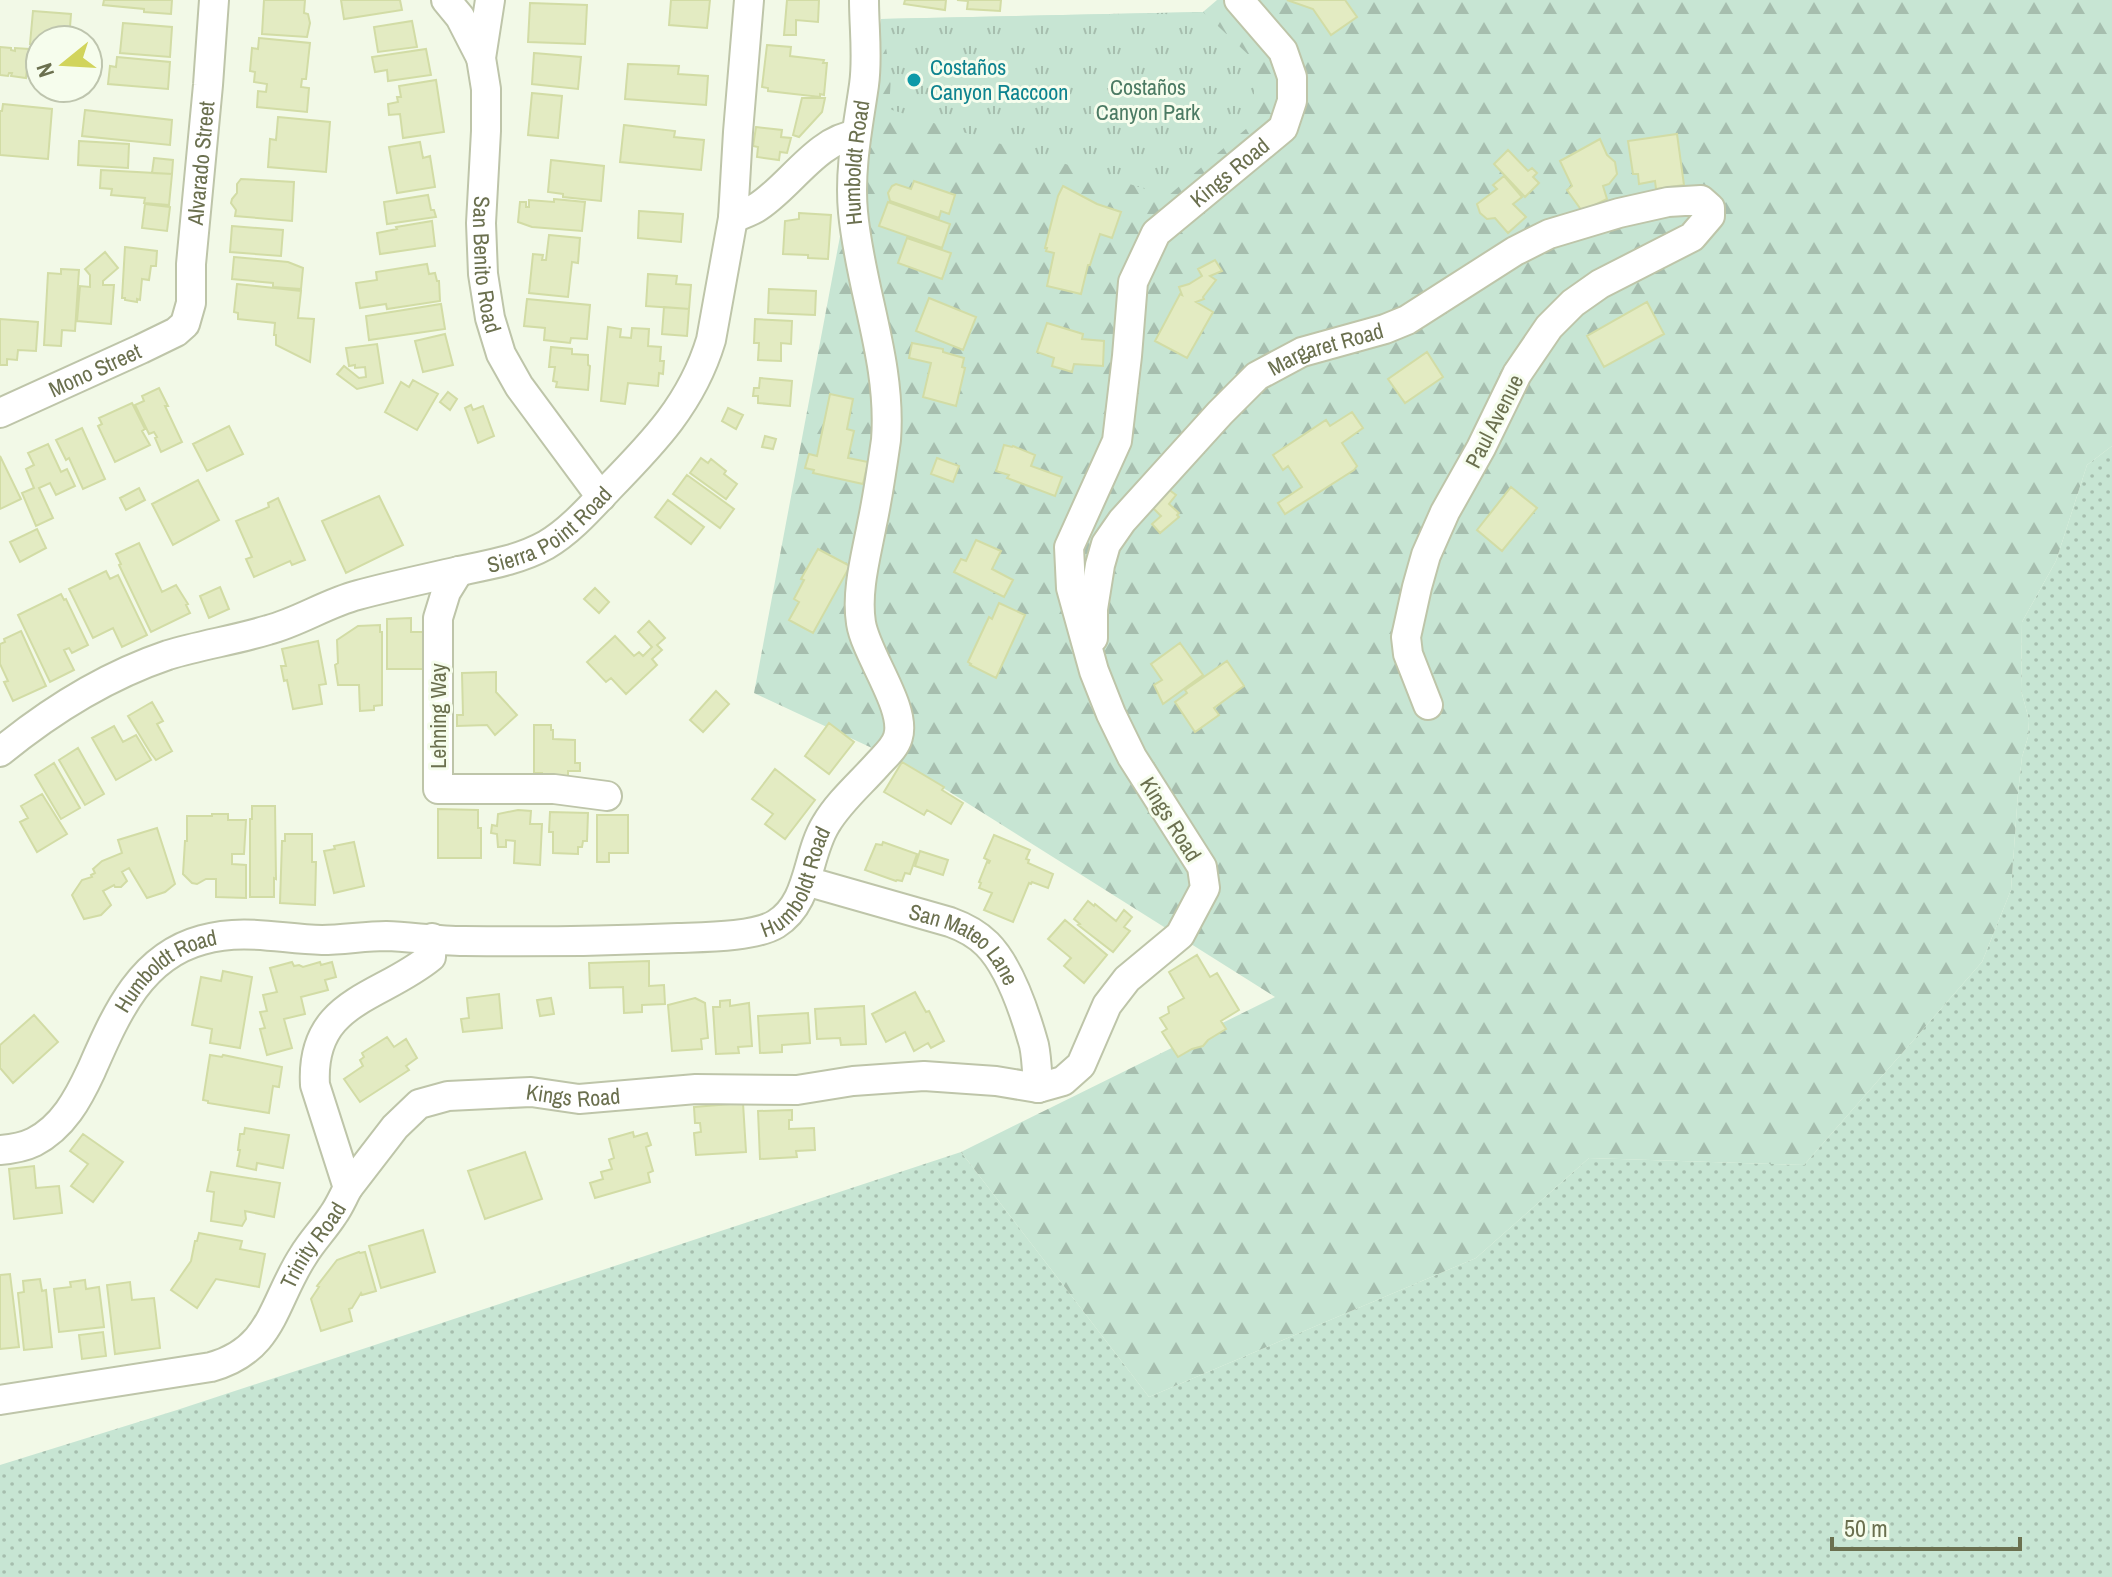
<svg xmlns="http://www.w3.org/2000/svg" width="2112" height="1577" viewBox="0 0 2112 1577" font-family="'Archivo Narrow',sans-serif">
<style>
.grass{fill:url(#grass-dots)}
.forest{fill:url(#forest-firs)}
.park{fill:url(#park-tufts)}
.building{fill:#e3ebc2;stroke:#d2dca5;stroke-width:2}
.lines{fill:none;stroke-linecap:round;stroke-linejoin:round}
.minor-casing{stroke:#bec5a9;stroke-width:32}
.minor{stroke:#fff;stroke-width:28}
.culture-dot{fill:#0f9aa8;stroke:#f6fded;stroke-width:3}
.labels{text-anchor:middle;stroke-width:6;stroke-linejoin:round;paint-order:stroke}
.culture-label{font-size:22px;fill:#0d838f;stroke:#f6fded;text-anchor:start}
.park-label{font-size:22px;fill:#4b7a63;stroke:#f6fded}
.street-label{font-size:22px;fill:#6b704f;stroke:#f6fded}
</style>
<defs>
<pattern id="grass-dots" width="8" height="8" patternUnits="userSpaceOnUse" patternTransform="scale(2)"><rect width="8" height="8" fill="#c7e5d3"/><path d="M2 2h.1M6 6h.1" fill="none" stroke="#a6beae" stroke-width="1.8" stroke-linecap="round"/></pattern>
<pattern id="forest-firs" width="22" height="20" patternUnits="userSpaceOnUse" patternTransform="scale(2)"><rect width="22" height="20" fill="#c7e5d3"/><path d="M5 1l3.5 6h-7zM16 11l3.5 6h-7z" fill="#a6beae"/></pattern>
<pattern id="park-tufts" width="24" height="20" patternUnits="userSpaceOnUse" patternTransform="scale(2)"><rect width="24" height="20" fill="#c7e5d3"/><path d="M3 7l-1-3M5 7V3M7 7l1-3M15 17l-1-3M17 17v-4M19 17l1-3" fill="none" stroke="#a6beae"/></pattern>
</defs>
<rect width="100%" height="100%" fill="#f2f9e7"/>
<path class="grass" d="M2112,446V1577H0V1465L177,1410L961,1152L1149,1397L1476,1258L1589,1158L1804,1165L1982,962L2011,890L2018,793L2022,757L2028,737L2029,720L2021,690L2022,622L2056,561L2087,465Z"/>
<path class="forest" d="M1217,0H2112V446L2087,465L2056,561L2022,622L2021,690L2029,720L2028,737L2022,757L2018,793L2011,890L1982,962L1804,1165L1589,1158L1476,1258L1149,1397L961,1152L1275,997L902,762L754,693L881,19L1203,12Z"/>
<path class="park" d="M1203,12L1254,60V122L1168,196L889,109L891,77L881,19Z"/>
<path class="building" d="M104,0H172L171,14L144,12V9L103,5Z
M264,0H305L304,13L308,14L310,23L307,37L262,34Z
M341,0H400L402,10L344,19Z
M671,0H710L707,28L669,25Z
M787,0H819L818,22L796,20V35H784Z
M905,0H946L945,10L904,4Z
M957,0H1001L1000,11L967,9L968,1Z
M1287,0H1345L1357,17L1331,35L1313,9Z
M530,3L587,5L585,44L528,42Z
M33,11L71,14L69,40H40V45L30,44Z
M412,21L417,47L378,52L374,27Z
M123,23L172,27L170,57L120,53Z
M259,38L310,43L306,79H302L301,87L309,88L307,112L257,107L258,91L266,92L267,84L254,82L255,72L250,71L252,48L258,49Z
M767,45L791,47L790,56L824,60L823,63H827L824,95L820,94V97L768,91V88L762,87Z
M0,47L11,48V50L15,51V48L29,49L26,78L11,76L12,73H9L8,76L0,75Z
M426,49L431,75L388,81L387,70L375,72L372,57Z
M534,53L581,57L578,89L532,84Z
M117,57L170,62L168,89L108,84L110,66L116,67Z
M628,64L679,66L678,74L708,76L706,105L625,99Z
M436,80L444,132L403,138L400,114L389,115L388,104L398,102L397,97H401L399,86Z
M532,93L562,96L558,138L528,135Z
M802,98H825L822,112L799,137L793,135Z
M3,104L52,109L48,159L0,155V111H2Z
M85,110L172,120L170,145L82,136Z
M278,117L330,122L326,172L268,167L270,139L276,140Z
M624,125L675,131L674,137L704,140L701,170L620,162Z
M756,127L782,130L781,137L791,138L787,153L780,152L779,160L757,157L758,147L753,146Z
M1677,134L1684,185L1656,189L1655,181L1639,184L1638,174H1633L1628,141Z
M1600,139L1607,155L1615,162L1617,174L1609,184L1603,186L1607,199L1582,211L1567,190L1572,186L1560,161Z
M79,141L129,144L128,168L78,165Z
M420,142L423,158L430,156L435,187L397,193L389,147Z
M1508,150L1528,171L1532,168L1537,173L1533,177L1539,183L1525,197L1494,164Z
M154,158L173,160L172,174L152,173Z
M551,160L604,166L601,201L563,197V194L548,192Z
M101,170L172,174L169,205L144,203L145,198L111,195L112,189L100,188Z
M1504,176L1522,197L1513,204L1526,217L1508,233L1495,218L1487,219L1480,213L1477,204L1497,189L1493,185Z
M241,179L294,182L292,221L235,216L236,210L231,203L232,199L237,193V184Z
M914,181L955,195L949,214L941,211L939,218L890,201L888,193L892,186L896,184L911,189Z
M1063,186L1097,204L1121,212L1112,238L1100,234L1090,265H1088L1081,294L1047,286L1054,253L1046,251L1047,248H1045L1058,196Z
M428,195L431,210H434L436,217L387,224L384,202Z
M554,199L585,202L582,231L532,227L518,222L520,202H526V207H529V200L554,202Z
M888,202L950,224L942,248L879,226Z
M145,204L170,207L167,231L142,228Z
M639,211L683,214L681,242L638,238Z
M799,213L831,215L828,259L808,258V255L783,254L785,221L799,219Z
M432,221L435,246L380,254L377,233L397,229L396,227Z
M232,226L283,230L281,256L230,252Z
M549,235L580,238L578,263L572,262L568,297L529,293L533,254L543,255L542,260H546Z
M907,238L951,253L942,279L898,263Z
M125,247L157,251L156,266H151L149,280L142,279L140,300L137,299V302L125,300V298H122Z
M105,252L118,268L103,281V285H114L111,324L77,321L80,286L90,287V275L85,269Z
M234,257L288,262L303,268L301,289L273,287V283L232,279Z
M1215,260L1222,271L1210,276L1216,280L1203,297L1204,299L1196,302L1213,312L1187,358L1155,341L1180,294L1182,295L1179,287L1189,284L1202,276L1198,269Z
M427,264L429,274L435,273L437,281H439L440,301L387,309L386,304L360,308L356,283L377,280L376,272Z
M61,269L79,270L75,331L62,330L61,346L44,345L48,273L61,274Z
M648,274L677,276L676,284L691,285L689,309L646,306Z
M237,284L301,291L298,318L314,319L310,362L276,345V335H274L275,323L238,319V313L234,312Z
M769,289L816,291L815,315L768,313Z
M929,298L976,317L963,350L916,331Z
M527,299L590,305L587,339L571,338L570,343L544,340L545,328L524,326Z
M1647,302L1664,334L1604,367L1587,336Z
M441,304L445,329L369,340L366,316Z
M664,307L689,309L687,336L662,334Z
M0,319L38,322L36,351L18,350L17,360L7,359V365H0Z
M755,319L792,321L791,344L781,343V361L758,360L759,343H754Z
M1047,323L1083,334L1082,339L1104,341L1103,366L1074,364L1072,372L1052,366L1054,358L1037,352Z
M608,327L621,329L620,337L631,338L632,328L649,329L648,346L661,347L660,361H664L663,374L659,373L658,386L628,383L625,404L601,401Z
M445,334L453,365L423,372L415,341Z
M912,343L943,349V352L964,358L962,367L965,368L956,406L923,397L931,363L909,358Z
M377,344L383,383L357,389L337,374L344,366L359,378L366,377L365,367L355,368V365L349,366L346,348Z
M551,347L572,349V354L588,355V365L590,366L588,390L556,387L557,382L553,381L555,367H549Z
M1427,352L1443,377L1405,403L1388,379Z
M760,378L792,381L790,406L758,403V396H753L754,388H759Z
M413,380L438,394L417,430L385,412L401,382L409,387Z
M159,388L168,406H165L182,442L161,452L155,438L157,437L154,432L149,434L135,405L144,401L142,396Z
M448,392L457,399L450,410L440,402Z
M830,394L853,399L847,429L854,431L848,458L868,462L863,484L813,473L814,470L805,468L809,454L817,456Z
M132,403L145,429L142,431L150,445L115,462L98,426L102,424L99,418Z
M471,405L473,410L483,406L494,436L478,443L465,408Z
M728,408L743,415L736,429L722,421Z
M1352,412L1363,428L1342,443L1357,466L1354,470L1285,514L1278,503L1302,487L1288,466L1283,470L1273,455L1326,420L1330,426Z
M229,426L243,454L207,471L193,444Z
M82,428L105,479L83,489L69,458L66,460L56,440Z
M765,436L776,439L773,449L762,447Z
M48,444L61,472L67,469L75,486L56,495L50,483L39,488L53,518L36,526L22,493L34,488L26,469L34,465L28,453Z
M1004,445L1012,447L1013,446L1035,455L1031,466L1062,477L1055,496L1007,478L1009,475L996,471Z
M0,456L21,499L0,509Z
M701,458L708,463L711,459L726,471L724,474L737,484L726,499L690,473Z
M937,458L959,466L953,482L931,474Z
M687,475L734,509L720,528L673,494Z
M198,480L219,520L173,545L152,504Z
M1164,486L1176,495L1169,504L1179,513L1177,515L1179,517L1160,533L1152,524L1161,516L1150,505Z
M1511,487L1537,508L1502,551L1477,530Z
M139,488L145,500L126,510L120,498Z
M379,496L403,545L346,573L322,521Z
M278,498L305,560L292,565L290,561L254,577L246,559L252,557L236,521L269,507L268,503Z
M668,500L704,527L691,544L655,517Z
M37,529L46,548L20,562L10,542Z
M976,540L1001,551L992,569L1013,580L1004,597L954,572L961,559L966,561Z
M139,543L162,592L176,585L188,604L186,605L190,613L151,632L119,565L121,564L116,554Z
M818,549L850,566L813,633L789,620L799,602L794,599L804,580L801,579Z
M106,571L110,579L118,575L147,635L122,647L113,628L93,638L69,589Z
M220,587L229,609L209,618L200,596Z
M595,588L609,602L599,613L584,599Z
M61,594L64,600L66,599L88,645L72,653L69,648L64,650L74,670L50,682L18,615Z
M999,603L1025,615L996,678L970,665L971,664L968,662L989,617L992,619Z
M411,618V632H423L424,669H387V619Z
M649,621L665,638L657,645L662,650L652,659L657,665L626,694L611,678L606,682L587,662L615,636L634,656L639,652L643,656L652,647L638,632Z
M380,625V632H382V705L374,706V710L360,711L359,685H338L335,665L338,663L337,640L358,626Z
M21,631L46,686L13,701L4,682L8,681L0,664V644L5,642L4,639Z
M318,641L326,684L319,685L322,704L293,709L287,680L284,681L281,666H286L282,649Z
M1180,643L1203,675L1163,704L1154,685L1162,680L1151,664Z
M1227,661L1244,686L1214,708L1219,715L1195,732L1175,702L1187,693L1185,690Z
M496,672V692L517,715L495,735L487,725L457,726V715H463L462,673Z
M716,691L729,704L703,732L690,720Z
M152,702L163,721L157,724L172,751L156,760L150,752L128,716Z
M829,723L854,742L829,774L805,756Z
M534,725H551V730H553V739L575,740V763H580V771H568V778H542V773H534Z
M114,726L123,742L136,735L151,760L116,780L92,738Z
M78,748L104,794L85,805L59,760Z
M902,762L944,787L942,790L963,803L951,824L927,810L924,815L884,792Z
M54,763L80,808L61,819L35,775Z
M775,769L815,800L785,839L765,824L773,814L752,799Z
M42,794L67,834L37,852L20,822L28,818L21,806Z
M252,806H275L276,879L274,878V897H250V819H252Z
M438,809L478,810V828H481V858H438Z
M518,810L531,811L530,824H542L540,865L514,863L515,841L506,840V847H498L497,834L491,833L492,825L497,826L498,814Z
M550,812L588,813L587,841H583L582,847H578V854L553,853V832H549Z
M212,814H228V820H246L244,854H232V864L246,865V898L216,897V879H206L197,884L192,883L183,874L185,841H187V816H212Z
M597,815H628V853H609V862H597Z
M157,828L175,884L165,892L147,898L129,868L122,872L127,881L121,887H115L114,885L103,891L111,905L101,915L84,919L72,895L82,880L92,877L91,875L95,873L93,869L102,861L122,853L118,840Z
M285,834H312V862H316L315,905L280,903L282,841H285Z
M994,835L1030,850L1026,859L1029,860L1028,863L1053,874L1048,888L1032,882L1031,884L1029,883L1013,922L984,910L992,893L979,888L981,883L979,882L987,862L989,863L990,861L984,858Z
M354,842L364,886L334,893L324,851L335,849L334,846Z
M883,842L917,854L910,874L905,873L902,881L897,880L896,881L865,870L876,844L882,845Z
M920,851L948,860L943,875L915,866Z
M1088,901L1094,906L1095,904L1116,921L1124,910L1132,917L1124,927L1130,931L1113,952L1078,925L1080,924L1074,919Z
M1065,920L1107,955L1084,983L1064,966L1071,958L1048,939Z
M1197,955L1210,977L1217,973L1239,1010L1221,1021L1226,1029L1208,1040L1203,1046L1192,1049L1178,1057L1162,1032L1167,1029L1160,1018L1169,1013L1168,1007L1184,998L1169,972Z
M649,961V986L664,985L665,1004L642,1005V1012L624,1013L623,987L590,988L589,963Z
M292,962L294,966L299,965L303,967L320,962L321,965L332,962L336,977L325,980L328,990L301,997L305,1014L284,1019L292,1048L267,1055L260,1029L265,1028L260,1012L267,1011L263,995L277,992L270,968Z
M223,971L252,977L240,1048L210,1043L212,1029L192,1025L201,977L221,981Z
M915,992L926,1012L929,1011L944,1041L931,1048L928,1043L914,1051L905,1032L886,1042L872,1014Z
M499,994L502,1028L463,1032L461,1019L469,1018L467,998Z
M551,998L554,1014L540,1016L537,1000Z
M695,998L705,1003L708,1038L701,1039L702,1049L672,1051L668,1005Z
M730,1000V1006L749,1003L752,1046L738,1047L739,1053L716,1054L713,1007H720V1001Z
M864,1006L866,1044L841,1045L840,1038L817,1039L815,1009Z
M808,1013L810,1043L782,1045V1052L760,1053L758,1016Z
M34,1015L58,1042L13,1083L0,1068V1045Z
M387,1037L394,1047L406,1039L417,1058L406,1066L409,1070L360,1102L344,1079L363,1066L360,1060L364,1057L362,1053Z
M210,1055L222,1057L223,1055L282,1067L279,1087L273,1086L269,1113L208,1103V1101L203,1100Z
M743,1103L746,1152L696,1155L694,1133L701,1132L700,1123H695L694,1107Z
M792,1110V1120H789V1129L814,1128L815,1150L796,1151L797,1157L760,1159L758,1111Z
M245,1128L289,1135L283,1168L257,1163L256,1170L237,1166L240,1150H238L240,1134H244Z
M633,1132L634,1137L647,1133L651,1145L646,1147L653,1171L648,1173L650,1182L595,1198L590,1183L603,1179L601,1172L612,1169L609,1160L614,1158L609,1139Z
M83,1134L123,1162L93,1202L71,1186L88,1164L70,1151Z
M525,1152L542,1199L485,1219L468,1171Z
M34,1166L36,1188L59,1186L62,1213L14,1219L9,1169Z
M211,1172L280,1183L274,1217L245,1211L246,1219L242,1226L211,1221L214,1192L207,1191Z
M423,1230L435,1272L381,1288L369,1246Z
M199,1233L242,1241L240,1249L265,1254L259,1287L216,1279L197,1308L171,1290L191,1261L195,1241H197Z
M359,1252L360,1253L365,1252L376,1291L362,1295L361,1293L352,1308L349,1309L352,1321L321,1331L311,1299L319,1287L317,1286L337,1260Z
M10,1274L19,1347L0,1349V1275Z
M40,1279L42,1291L46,1290L52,1347L24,1350L18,1293L24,1292L23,1281Z
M85,1280L86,1289L99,1287L104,1327L59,1332L54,1289L71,1287L70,1282Z
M130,1282L132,1300L154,1298L160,1348L115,1354L107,1285Z
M103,1332L106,1356L82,1359L79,1335Z"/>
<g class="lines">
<defs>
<g id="minor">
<path d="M446,0L460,17L481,58"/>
<path id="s1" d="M490,0L481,58L486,89V131L481,223L483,274L490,318L501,354L519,386L601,497"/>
<path d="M733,218C741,215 749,212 756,208C788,189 817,139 856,135"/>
<path id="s2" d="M0,413L141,349L176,332L185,324L191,303V264L208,85L214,0"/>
<path d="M459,571L446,592L438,618V789H554L607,796"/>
<path id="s3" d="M1093,638V609L1100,565L1106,544L1122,521L1220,413L1257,376L1302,352L1385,329L1407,320L1515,251L1549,234L1619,213L1668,202L1701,200L1710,208V216L1692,237L1600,284L1573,303L1549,327L1517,374L1481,448L1445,512L1426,555L1417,587L1406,637L1408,654L1428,705"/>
<path id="s4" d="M0,752C50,711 106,676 168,655C201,645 235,640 268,630C299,622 327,603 358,595C391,586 425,579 459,571C488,565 519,560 546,545C570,531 590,508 609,488C654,442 692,403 711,340L733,218L738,132L749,0"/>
<path id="s5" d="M806,881L950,922C964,927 976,933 987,944C1010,967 1025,1013 1034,1045C1037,1059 1037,1074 1038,1088"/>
<path id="s6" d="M0,1150C12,1149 24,1147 34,1142C63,1127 78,1099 91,1071C115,1017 139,957 202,940C244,928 280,939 322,940C343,940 365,936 386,936C412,937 438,941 464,941C536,942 607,941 678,938C704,937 755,937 776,924C811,902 806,856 826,824C839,802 860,784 877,765C885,756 895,748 898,737C907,708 866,655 861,623C856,591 866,556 872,524C878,496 882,468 886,440C892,362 860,289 853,212C849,169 858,127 864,85C868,57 864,28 864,0"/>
<path id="s7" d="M348,1188L395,1127L419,1104L448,1096L531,1092L579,1099L696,1089L797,1090L853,1081L924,1076L996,1081L1038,1088L1063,1081L1081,1065L1107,1005L1127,979L1180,935L1205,888L1202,867L1132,757L1111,714L1094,671L1071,588L1069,547L1117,441L1127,356L1133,282L1156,233L1283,128L1292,101V77L1283,51L1239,0"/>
<path id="s8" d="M0,1400L211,1367C273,1350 273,1302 303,1256C312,1241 324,1229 333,1215C339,1207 343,1197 348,1188L315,1085C310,1000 380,999 431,957L432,938"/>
</g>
</defs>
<use href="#minor" class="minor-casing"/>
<use href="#minor" class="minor"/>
</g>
<circle class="culture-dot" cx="914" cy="80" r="8"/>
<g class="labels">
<g class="culture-label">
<text x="930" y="75">Costaños<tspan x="930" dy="25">Canyon Raccoon</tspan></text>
</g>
<g class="park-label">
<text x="1148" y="95">Costaños<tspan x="1148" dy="25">Canyon Park</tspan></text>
</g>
<g class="street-label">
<text dy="8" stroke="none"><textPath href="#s2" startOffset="368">Alvarado Street</textPath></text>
<text dy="8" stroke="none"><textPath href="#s6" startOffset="1698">Humboldt Road</textPath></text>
<text dy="8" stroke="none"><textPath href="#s7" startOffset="1802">Kings Road</textPath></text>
<text dy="8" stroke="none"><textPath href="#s1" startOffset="266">San Benito Road</textPath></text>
<text dy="8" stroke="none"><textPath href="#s3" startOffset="396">Margaret Road</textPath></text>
<text dy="8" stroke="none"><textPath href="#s2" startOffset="104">Mono Street</textPath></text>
<text transform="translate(1494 421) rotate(-63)" y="8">Paul Avenue</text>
<text dy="8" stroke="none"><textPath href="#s4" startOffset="600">Sierra Point Road</textPath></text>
<text transform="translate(438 716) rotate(-90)" y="8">Lehning Way</text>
<text transform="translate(1171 819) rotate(58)" y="8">Kings Road</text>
<text dy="8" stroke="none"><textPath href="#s6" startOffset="930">Humboldt Road</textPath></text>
<text dy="8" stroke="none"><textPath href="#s5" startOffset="174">San Mateo Lane</textPath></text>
<text dy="8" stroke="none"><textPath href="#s6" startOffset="258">Humboldt Road</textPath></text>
<text dy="8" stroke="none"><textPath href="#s7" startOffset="266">Kings Road</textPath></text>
<text dy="8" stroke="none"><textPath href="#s8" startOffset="378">Trinity Road</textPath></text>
</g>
</g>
<g transform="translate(64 64) rotate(252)"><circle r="38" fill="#f6fded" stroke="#bec5ae" stroke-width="2"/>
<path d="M0-6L14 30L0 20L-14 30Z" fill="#d1d45c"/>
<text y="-12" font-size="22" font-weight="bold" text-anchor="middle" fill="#6b704f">N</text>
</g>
<path d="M1832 1537v12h188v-12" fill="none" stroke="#6b704f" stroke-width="4"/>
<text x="1844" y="1537" font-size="24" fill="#6b704f" stroke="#f6fded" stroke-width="6" paint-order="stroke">50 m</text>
</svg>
